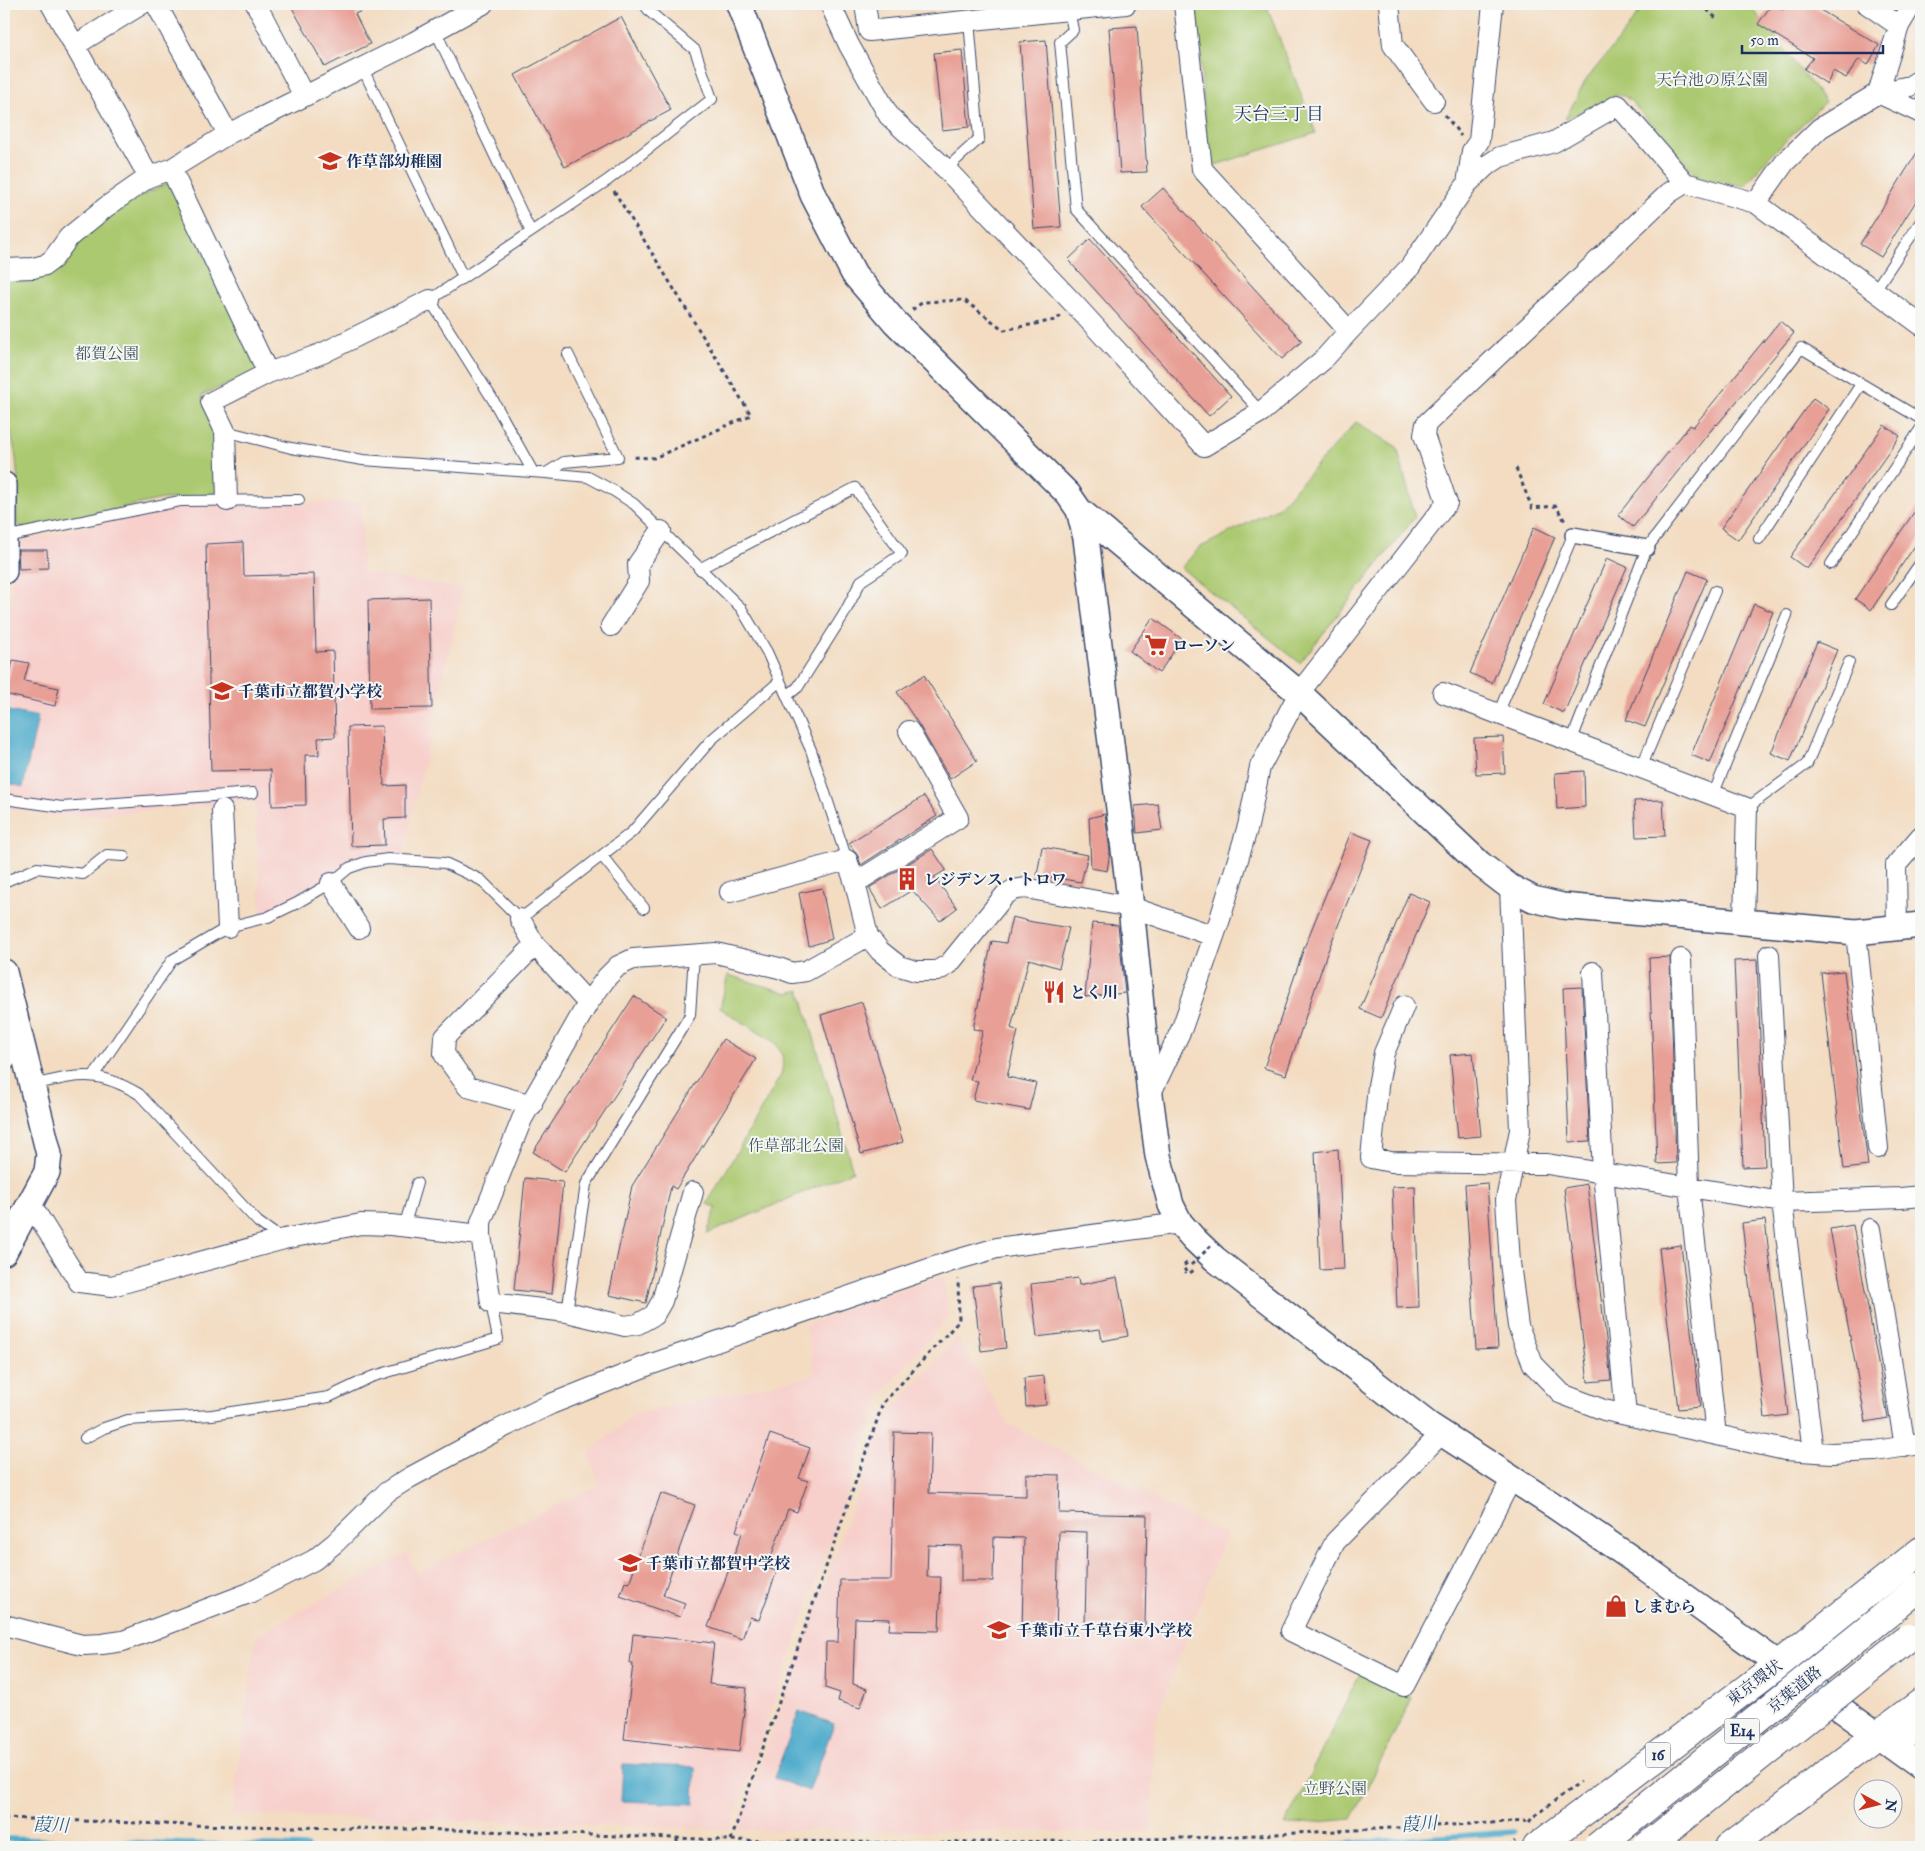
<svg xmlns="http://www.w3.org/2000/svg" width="1925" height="1851" viewBox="0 0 1925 1851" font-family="'IM FELL Double Pica','Noto Serif JP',serif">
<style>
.built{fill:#f7d0cc}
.green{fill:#abc970;stroke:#637c67}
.water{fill:#4caacb;stroke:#346c94}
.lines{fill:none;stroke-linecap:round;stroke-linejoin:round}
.stream{stroke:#4caacb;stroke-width:5.5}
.building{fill:#e89f95}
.service-casing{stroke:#3b496d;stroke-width:12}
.pedestrian-casing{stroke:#3b496d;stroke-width:18}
.minor-casing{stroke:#3b496d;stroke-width:22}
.tertiary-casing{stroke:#3b496d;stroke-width:28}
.trunk-casing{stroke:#3b496d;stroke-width:30}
.motorway-casing{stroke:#3b496d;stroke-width:30}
.path{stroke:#3b496d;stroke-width:3;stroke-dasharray:4 4;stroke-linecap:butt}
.service{stroke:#fff;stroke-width:10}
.pedestrian{stroke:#fff;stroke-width:15}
.minor{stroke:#fff;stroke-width:20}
.tertiary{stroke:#fff;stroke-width:25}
.trunk{stroke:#fff;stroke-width:28}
.motorway{stroke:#fff;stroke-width:28}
.motorway-bridge-casing{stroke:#3b496d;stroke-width:30;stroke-linecap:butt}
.path-bridge{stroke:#3b496d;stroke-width:3;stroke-dasharray:4 4;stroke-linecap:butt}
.motorway-bridge{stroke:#fff;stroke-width:28}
.labels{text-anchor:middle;stroke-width:4;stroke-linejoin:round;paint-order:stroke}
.shield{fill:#f6f6f2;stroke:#5d6b8a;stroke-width:1}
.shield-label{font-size:15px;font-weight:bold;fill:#1b2f5e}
.park-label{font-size:16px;fill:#3f5662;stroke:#f6f6f2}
.poi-label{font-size:16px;font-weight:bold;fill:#1b2f5e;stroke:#f6f6f2;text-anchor:start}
.street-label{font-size:16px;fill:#1b2f5e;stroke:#f6f6f2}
.neighbourhood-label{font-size:18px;fill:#1b2f5e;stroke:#f6f6f2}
.water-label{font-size:18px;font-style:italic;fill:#2c5a84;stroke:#f6f6f2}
</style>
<rect width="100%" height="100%" fill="#f6f6f2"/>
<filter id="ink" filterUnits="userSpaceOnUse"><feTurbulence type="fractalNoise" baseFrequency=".02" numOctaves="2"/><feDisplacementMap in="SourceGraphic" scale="10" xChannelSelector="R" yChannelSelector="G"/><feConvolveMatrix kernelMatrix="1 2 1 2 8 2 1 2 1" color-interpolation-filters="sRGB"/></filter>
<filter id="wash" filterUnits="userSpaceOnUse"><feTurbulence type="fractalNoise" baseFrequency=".0096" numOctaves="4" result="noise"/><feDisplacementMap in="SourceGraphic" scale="20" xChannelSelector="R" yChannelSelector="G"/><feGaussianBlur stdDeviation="1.12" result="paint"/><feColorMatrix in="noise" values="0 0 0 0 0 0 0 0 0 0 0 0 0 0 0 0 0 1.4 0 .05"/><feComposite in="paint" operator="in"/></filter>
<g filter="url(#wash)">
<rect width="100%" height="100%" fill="#f3dcc1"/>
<path class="built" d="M361,502L362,572L463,589L403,856L384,855L300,898L261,915L255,801L84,816H57L4,808V643L12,596L14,543L180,504Z
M944,1277L948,1317L881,1394L730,1829L232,1814L256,1636L407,1552L416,1573L599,1485L589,1452L636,1414L815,1375L806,1325L860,1304Z
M957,1337L1008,1424L1226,1535L1154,1725L1151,1832L737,1830L884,1418Z"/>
<path class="green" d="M1196,4H1266L1316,133L1212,166L1207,149Z
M1645,4H1749L1825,102L1769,157L1745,186L1698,178L1631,101L1624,96L1616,95L1565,119L1586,80L1628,28Z
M170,182L260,371L202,395L232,497L163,499L23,529L17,524L18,484L16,458L4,395V274H39L120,206Z
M1356,422L1397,447L1415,517L1300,663L1181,568L1199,548L1279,507Z
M728,975L788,993L800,990L853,1171L707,1234L716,1208L707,1204L781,1075C784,1061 784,1053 774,1042L720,1008Z
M1361,1672L1412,1698L1352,1819L1285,1825Z"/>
<path class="water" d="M4,710L38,717L23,787L4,782Z
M799,1711L834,1724L809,1791L774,1778Z
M623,1764L695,1767L694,1804L621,1801Z"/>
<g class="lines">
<path class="stream" d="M4,1839L307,1847
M1296,1847L1514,1832"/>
</g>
<g id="blocks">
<path class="building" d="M290,4H376L355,14L370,44L325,67Z
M1772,4H1775L1783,10L1788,4H1810L1879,45L1868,65L1859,59L1846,78L1833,71L1827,84L1804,69L1813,58L1758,24Z
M621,17L671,110L565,167L515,75Z
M1137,26L1147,172L1120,173L1109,28Z
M1046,40L1061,227L1034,229L1020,42Z
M962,50L969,127L942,130L934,53Z
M1921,146V193L1881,257L1860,244Z
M1163,188L1302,341L1282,359L1142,207Z
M1090,239L1231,396L1209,416L1068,260Z
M1780,321L1794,333L1717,425L1716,424L1633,527L1618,515L1690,425L1693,427Z
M1813,398L1829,409L1738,540L1721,528Z
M1884,425L1900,436L1807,569L1790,557Z
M1921,502V537L1871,610L1855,599Z
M1534,527L1555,537L1492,683L1470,673Z
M243,542L244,576L314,574L316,652L333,651L335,737L318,738L319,755H305L306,805L272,806L271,770L211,771L206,544Z
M18,550H47L48,568L19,569Z
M1607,558L1627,567L1564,713L1544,704Z
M1688,571L1707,579L1645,727L1626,720Z
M429,598L432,708L370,709L368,600Z
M1754,604L1773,612L1710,763L1691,755Z
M1153,618L1182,639L1159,673L1130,651Z
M1817,642L1837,650L1790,761L1771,753Z
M13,660L29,663L24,681L59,688L55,706L4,694V676L9,678Z
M924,675L977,761L950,779L919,725L897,692Z
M382,726L384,786L405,785V818L384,819L385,845L351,846L348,727Z
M1503,737L1505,773L1476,774L1474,738Z
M1584,771L1585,807L1557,809L1555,773Z
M924,796L937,816L861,865L858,856L849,843Z
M1663,800L1665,836L1636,837L1634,801Z
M1158,804L1162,830L1137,833L1135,806Z
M1105,814L1110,852L1107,871L1091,868L1089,818Z
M1351,832L1372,840L1326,956L1286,1075L1264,1068L1304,948Z
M1042,847L1088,855L1081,882L1037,875Z
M932,849L946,870L934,877L957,908L940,921L912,890L882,909L869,888Z
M822,888L832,939L809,946L799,893Z
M1409,893L1430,902L1381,1018L1360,1009Z
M1012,917L1033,922L1069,928L1059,968L1029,959L1011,1028L1018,1031L1007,1077L1036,1083L1029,1110L973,1100L978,1081L970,1080L983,1030L973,1029L992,941L1006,943Z
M1092,923L1118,925L1125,993L1085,997Z
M1670,957L1676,1163L1657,1164L1649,958Z
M1757,960L1765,1166L1743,1167L1734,961Z
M1844,971L1868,1166L1844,1169L1821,973Z
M1582,987L1590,1141L1569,1142L1563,988Z
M634,996L666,1017L565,1172L533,1152Z
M862,1002L903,1142L861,1154L821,1015Z
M723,1039L756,1059L676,1189L671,1186L646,1303L609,1295L632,1186Z
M1473,1053L1481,1136L1458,1138L1450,1055Z
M1338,1149L1344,1269L1320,1270L1315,1152Z
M525,1178L563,1182L552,1294L514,1290Z
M1487,1183L1498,1348L1476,1349L1465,1185Z
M1587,1184L1611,1380L1588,1382L1564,1188Z
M1415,1186L1419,1307L1397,1308L1392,1187Z
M1765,1220L1788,1415L1765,1418L1742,1223Z
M1853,1225L1888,1418L1866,1422L1830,1229Z
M1681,1245L1700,1407L1678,1409L1659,1248Z
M1117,1277L1128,1336L1102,1341L1100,1329L1037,1337L1031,1284L1078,1278L1079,1285Z
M999,1283L1006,1348L981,1351L973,1286Z
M1044,1376L1046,1405L1026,1407L1024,1378Z
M894,1432L931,1433L929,1493L1026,1496V1474L1060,1475L1059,1513L1147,1515L1145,1626L1085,1625L1087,1532L1059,1531L1056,1633L1022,1632L1024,1538L994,1537L993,1581H961V1546L928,1545L927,1577H941L939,1631L889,1630L890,1619L855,1618L853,1684L867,1689L860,1708L838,1701L840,1693L825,1688L826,1642H838L840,1580H891Z
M770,1434L810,1448L799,1478L808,1481L797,1512L788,1509L767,1568L777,1571L759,1620L750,1617L742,1639L708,1627L742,1533L736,1531Z
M661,1493L695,1505L663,1595L685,1603L680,1617L620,1596L625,1582L629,1583Z
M633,1634L714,1643L709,1684L747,1688L739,1752L624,1739L633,1664H630Z"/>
</g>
</g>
<g filter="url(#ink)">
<use href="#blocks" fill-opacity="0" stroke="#3b496d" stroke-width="1"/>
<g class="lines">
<defs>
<path id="service" d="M1069,10L1073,30L1060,42L1076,209L1261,412
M435,30L531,232
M362,67L463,277
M946,169L979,139L969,20
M1875,290L1921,221
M225,431L291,448L363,460L546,473L588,477L614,491L634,504L741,608L767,652L811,750L847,860
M533,472L493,400L430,300L608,180L712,99L695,50L650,12L644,4
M546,473L564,462L618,457L568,354
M5,537L180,501L299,500
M1759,539L1861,384
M1831,564L1921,428
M699,569L855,488L902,554L861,581L844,614L798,687L787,696
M1891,605L1921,562
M1498,714L1573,535
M1571,742L1647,548L1801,348L1921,419
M1641,768L1715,591
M1713,795L1787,615
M4,799L62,807L253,793
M1747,808L1807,764L1849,662
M602,856L644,908
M4,882L37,868L83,874L107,855L124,856
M94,1075L172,960L228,927L268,917L297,903L331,883L349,868L366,862L388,859L445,863L481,880L520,919L632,832L711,740L780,681
M32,1085C78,1075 96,1068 139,1094L258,1222L282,1239
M404,1227L417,1183
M567,1312L586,1184L690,1015L694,955
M85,1438L104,1428L128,1420L212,1415L329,1397L371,1377L498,1339L491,1303"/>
<path id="pedestrian" d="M1573,535L1647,548"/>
<path id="minor" d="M51,4L149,177
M156,4L228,134
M256,4L304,96
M830,4L849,45L889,116L946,169L1076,306L1204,446L1261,412L1323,360L1349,331
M865,4L869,31L1126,4
M1184,4L1202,169L1349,331L1410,267L1467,184L1486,166L1500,157L1554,142L1618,105L1685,183L1756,203L1921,325
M1389,4L1393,45L1434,101
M1867,4L1899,26
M74,46L142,4
M1878,93L1921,113
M1878,93L1910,86L1921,79
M171,169L268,373
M1467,184L1472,151L1479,141L1493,4
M1756,203L1785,162L1820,128L1878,93L1899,26L1912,4
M4,269L33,268L45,265L53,259L69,237L106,207L149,177L171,169L228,134L414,42L483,4
M227,501L225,431L211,402L268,373L323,353L430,300
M611,626L639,581L638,564L661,531
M1443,693L1747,808L1744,921
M222,810L228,927
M331,883L359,928
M855,883L958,818L909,731
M1510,887L1520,1130L1506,1200L1510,1263L1518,1326L1533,1364L1562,1394L1604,1410L1785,1450L1832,1453L1875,1451L1921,1444
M730,892L847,860L855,883L868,936L880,951L899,966L916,971H937L949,964L1005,895L1013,890L1025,888L1131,907L1214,936
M520,919L535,945L588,1003
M1897,928L1896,865L1921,836
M1856,932L1878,1148
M1769,955L1782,1202L1813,1452
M1681,959L1689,1187L1716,1435
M1593,972L1603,1173L1626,1415
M1404,1006L1384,1053L1378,1086L1371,1158L1391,1162L1547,1164L1782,1202L1901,1198L1921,1196
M4,1062L18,1028
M1150,1095L1182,1028L1220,919L1248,826L1260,767L1299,693L1447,503L1424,435L1426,424L1669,193L1685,183
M532,1105L468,1087L444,1054L445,1037L535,945
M693,1192L662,1301L654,1315L638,1324L625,1326L567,1312L491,1303L481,1235V1222L522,1119L588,1003L607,977L618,966L633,959L716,953L779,968L792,973L806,971L868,936
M30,1203L79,1282L112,1286L284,1239L361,1224L391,1225L481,1235
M1870,1229L1905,1447
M1442,1433L1335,1542L1291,1631L1404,1686L1512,1478
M4,1625L82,1645L102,1644L123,1641L249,1593L314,1560L335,1543L387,1492L409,1478L496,1431L551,1404L649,1365L949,1262L997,1248L1180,1223
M1895,1749L1921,1729"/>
<path id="tertiary" d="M739,4L813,195L854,274L895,322L1068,494L1079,510L1299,693L1480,864L1510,887L1533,899L1562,906L1856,932L1921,925
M4,485V571
M1079,510L1086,538L1131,907L1150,1095L1158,1156L1171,1205L1180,1223L1194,1239L1215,1259L1429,1425L1553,1505L1647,1569L1921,1767
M4,972L49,1154L47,1172L4,1252"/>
<path id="trunk" d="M1537,1847L1779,1664L1921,1551
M1729,1847L1921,1703"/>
<path id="motorway" d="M1887,1614L1921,1586"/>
</defs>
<use href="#service" class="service-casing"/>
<use href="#pedestrian" class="pedestrian-casing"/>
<use href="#minor" class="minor-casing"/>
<use href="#tertiary" class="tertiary-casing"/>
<use href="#trunk" class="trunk-casing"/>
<use href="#motorway" class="motorway-casing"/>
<path class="path" d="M1701,4L1716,18
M1445,115L1461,136
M614,191L751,415L654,458L631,457
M912,310L923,302L964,300L1004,330L1055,320L1061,316
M1516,468L1532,508L1556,506L1566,523
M1187,1263L1183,1266L1186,1272L1190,1273L1194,1270
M4,1818L189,1825L455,1830L727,1840L906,1843L1080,1841L1218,1837L1530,1821
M1529,1822L1533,1817L1580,1782
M677,1838V1847
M731,1840L883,1403L959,1321L958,1279
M1508,1847L1515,1841"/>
<use href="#service" class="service"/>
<use href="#pedestrian" class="pedestrian"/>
<use href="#minor" class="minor"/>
<use href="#tertiary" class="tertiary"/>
<use href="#trunk" class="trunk"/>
<use href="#motorway" class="motorway"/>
<defs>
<path id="motorway-bridge" d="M1597,1847L1887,1614
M1646,1847L1908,1638"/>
</defs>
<use href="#motorway-bridge" class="motorway-bridge-casing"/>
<path class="path-bridge" d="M1191,1265L1214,1243"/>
<use href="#motorway-bridge" class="motorway-bridge"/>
</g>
</g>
<defs>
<symbol id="school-bare" viewBox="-9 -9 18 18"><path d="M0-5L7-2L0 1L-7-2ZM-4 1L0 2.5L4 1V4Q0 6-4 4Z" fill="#c8321e" stroke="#f6f6f2" stroke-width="2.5" paint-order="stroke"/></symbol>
<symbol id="supermarket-bare" viewBox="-9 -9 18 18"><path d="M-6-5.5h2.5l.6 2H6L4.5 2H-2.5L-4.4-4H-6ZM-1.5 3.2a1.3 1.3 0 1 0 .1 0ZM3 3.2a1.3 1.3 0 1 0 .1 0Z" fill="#c8321e" stroke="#f6f6f2" stroke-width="2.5" paint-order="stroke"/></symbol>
<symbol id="building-bare" viewBox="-9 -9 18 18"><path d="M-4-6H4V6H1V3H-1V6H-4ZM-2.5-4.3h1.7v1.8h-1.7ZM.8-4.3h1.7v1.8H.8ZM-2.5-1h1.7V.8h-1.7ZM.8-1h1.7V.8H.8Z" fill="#c8321e" stroke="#f6f6f2" stroke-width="2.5" paint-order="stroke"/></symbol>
<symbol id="restaurant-bare" viewBox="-9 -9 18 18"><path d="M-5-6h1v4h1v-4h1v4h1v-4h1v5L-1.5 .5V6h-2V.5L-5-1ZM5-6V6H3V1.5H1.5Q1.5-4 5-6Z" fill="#c8321e" stroke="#f6f6f2" stroke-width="2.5" paint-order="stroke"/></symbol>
<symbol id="shop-bare" viewBox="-9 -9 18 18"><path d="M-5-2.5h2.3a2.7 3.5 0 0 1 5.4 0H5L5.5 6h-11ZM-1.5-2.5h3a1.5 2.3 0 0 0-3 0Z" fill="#c8321e" stroke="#f6f6f2" stroke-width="2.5" paint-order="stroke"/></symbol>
</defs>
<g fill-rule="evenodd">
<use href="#school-bare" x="314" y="145" width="32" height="32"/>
<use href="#supermarket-bare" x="1140" y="629" width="32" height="32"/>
<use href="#school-bare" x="206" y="675" width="32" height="32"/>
<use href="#building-bare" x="891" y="863" width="32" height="32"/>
<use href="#restaurant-bare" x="1038" y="976" width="32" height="32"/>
<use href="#school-bare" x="614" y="1547" width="32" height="32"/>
<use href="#shop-bare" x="1600" y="1590" width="32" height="32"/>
<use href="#school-bare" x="983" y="1614" width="32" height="32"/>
</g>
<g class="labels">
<g class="shield">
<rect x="1724.5" y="1718.5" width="35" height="25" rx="4"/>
<rect x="1645.5" y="1742.5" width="25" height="25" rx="4"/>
</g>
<g class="shield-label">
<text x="1742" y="1736">E14</text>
<text x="1658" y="1760">16</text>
</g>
<g class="park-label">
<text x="1712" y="85">天台池の原公園</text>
<text x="107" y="359">都賀公園</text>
<text x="796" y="1151">作草部北公園</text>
<text x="1335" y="1794">立野公園</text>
</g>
<g class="poi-label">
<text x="346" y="167">作草部幼稚園</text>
<text x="1172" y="651">ローソン</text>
<text x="238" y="697">千葉市立都賀小学校</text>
<text x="924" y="885">レジデンス・トロワ</text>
<text x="1070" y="998">とく川</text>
<text x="646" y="1569">千葉市立都賀中学校</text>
<text x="1632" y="1612">しまむら</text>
<text x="1016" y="1636">千葉市立千草台東小学校</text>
</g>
<g class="street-label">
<text transform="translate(1754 1682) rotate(-37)" y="6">東京環状</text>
<text transform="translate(1794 1689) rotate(-39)" y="6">京葉道路</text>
</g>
<g class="neighbourhood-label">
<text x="1279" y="120">天台三丁目</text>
</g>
<g class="water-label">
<text transform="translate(1419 1824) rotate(-4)" y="6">葭川</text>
<text transform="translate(51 1825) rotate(2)" y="6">葭川</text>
</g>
</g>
<rect width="1925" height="1851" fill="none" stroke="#f6f6f2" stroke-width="20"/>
<g transform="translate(1878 1804) rotate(97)"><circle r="24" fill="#f6f6f2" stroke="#9ea6b7"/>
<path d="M0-4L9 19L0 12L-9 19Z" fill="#c8321e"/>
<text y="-8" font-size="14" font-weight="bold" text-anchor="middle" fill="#1b2f5e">N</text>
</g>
<path d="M1742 45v8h141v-8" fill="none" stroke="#1b2f5e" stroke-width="2.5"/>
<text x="1750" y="45" font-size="15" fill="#1b2f5e" stroke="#f6f6f2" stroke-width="4" paint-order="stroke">50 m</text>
</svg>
